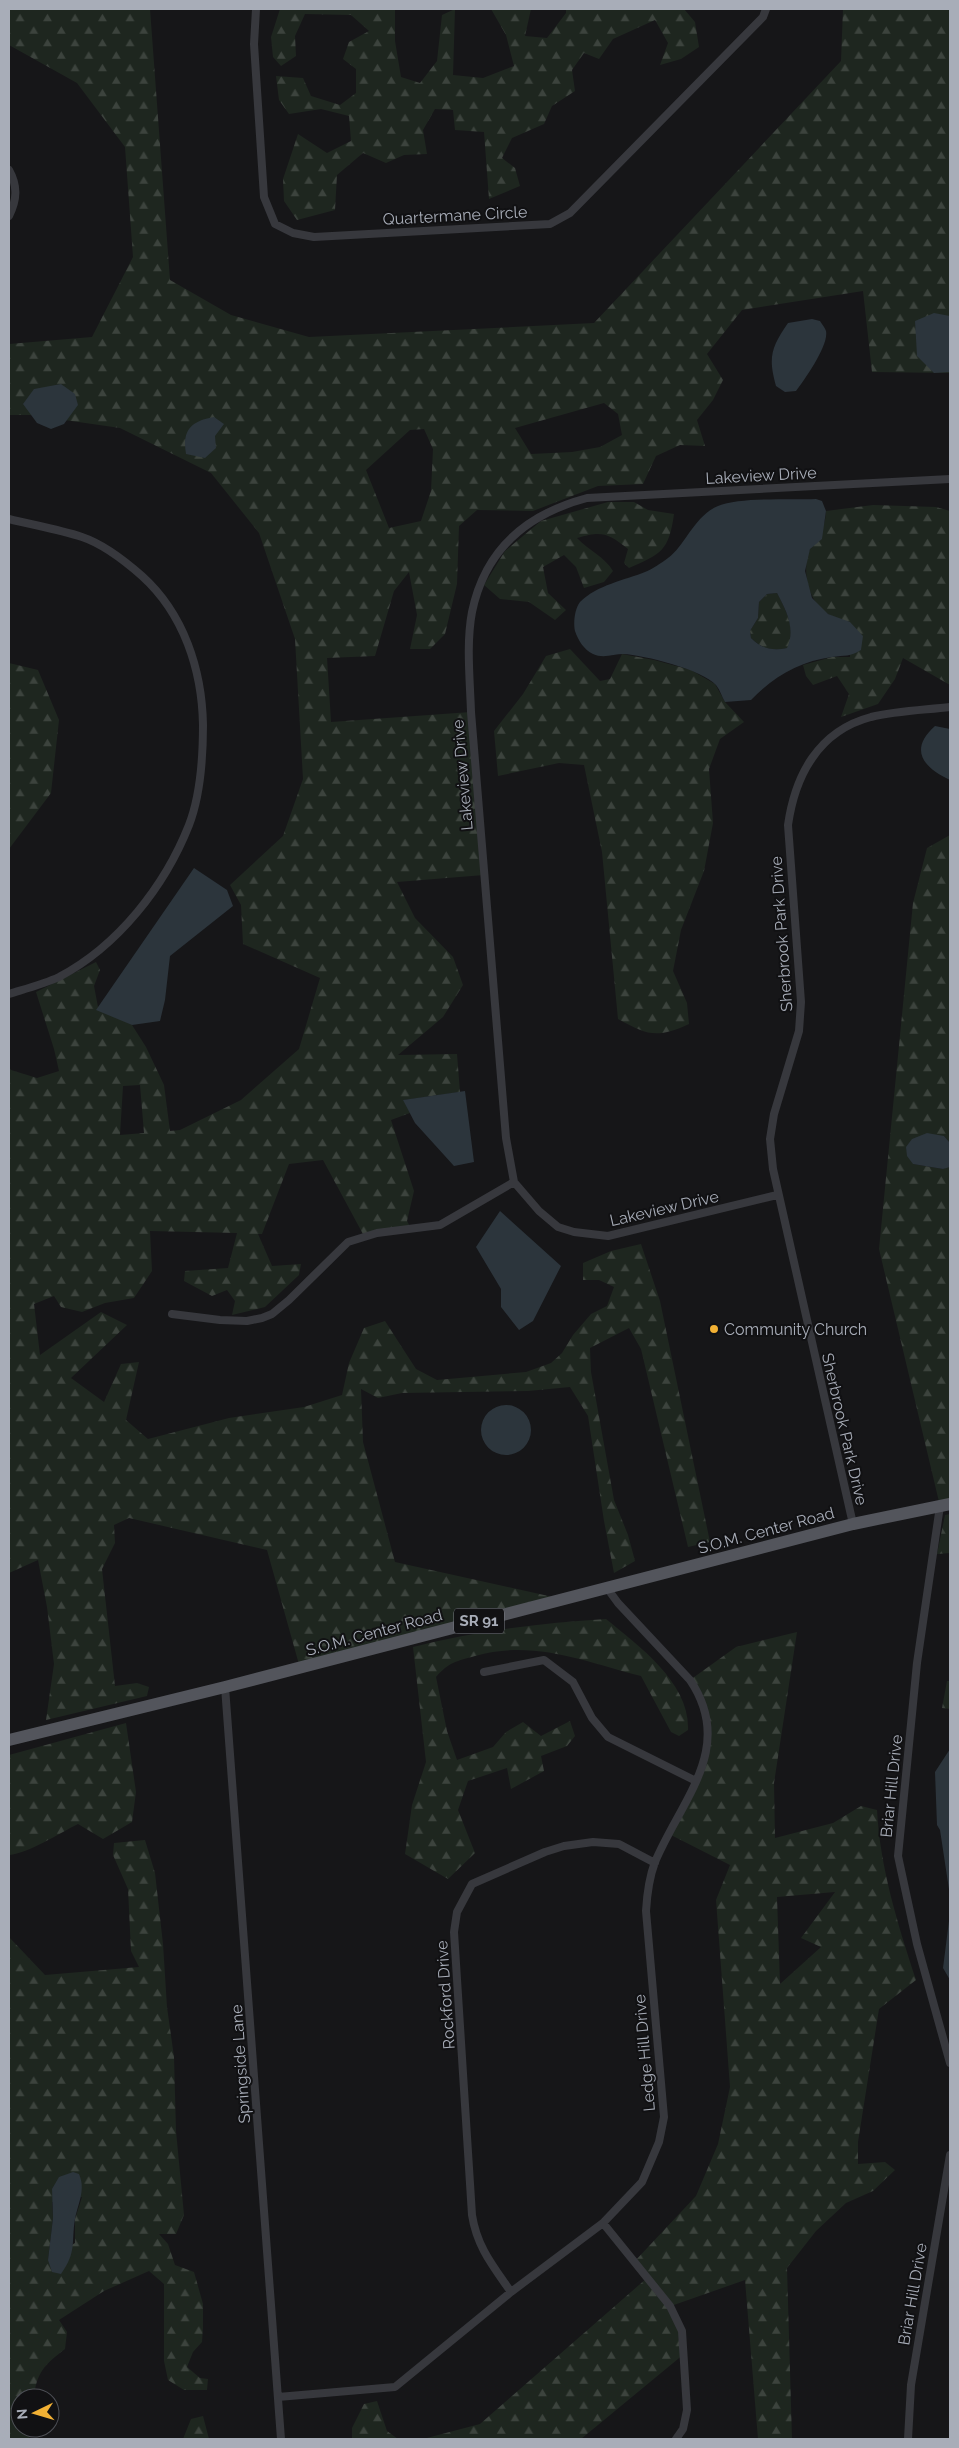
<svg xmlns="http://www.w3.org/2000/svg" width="959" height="2448" viewBox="0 0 959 2448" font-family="Raleway,sans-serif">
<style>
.forest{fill:url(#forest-firs);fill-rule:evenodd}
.water{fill:#2c353c;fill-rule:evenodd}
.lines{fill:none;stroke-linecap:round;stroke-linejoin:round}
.minor{stroke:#37383d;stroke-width:8}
.primary{stroke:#53555c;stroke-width:12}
.poi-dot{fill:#f2b134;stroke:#111113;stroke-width:2}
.labels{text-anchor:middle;stroke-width:4;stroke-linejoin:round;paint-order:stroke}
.shield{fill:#111113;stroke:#7b7e86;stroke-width:1}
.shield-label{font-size:15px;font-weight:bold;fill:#a8adb8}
.street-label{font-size:16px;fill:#a8adb8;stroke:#111113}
.poi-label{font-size:16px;fill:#a8adb8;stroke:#111113;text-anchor:start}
</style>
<defs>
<pattern id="forest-firs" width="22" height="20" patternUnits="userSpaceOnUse" patternTransform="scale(1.25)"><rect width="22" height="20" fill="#1e261f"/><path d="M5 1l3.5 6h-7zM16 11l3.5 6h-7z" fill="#3c433d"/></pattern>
</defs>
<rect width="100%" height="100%" fill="#161618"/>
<path class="forest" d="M9,9H150L170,280L231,315L309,337L594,323L841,61L843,9H950V373L872,372L863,291L742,310L707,354L723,380L713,400L697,420L705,446L680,445L656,456L643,484L598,486L533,511L477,510L459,526L457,584L445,634L430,649H410L417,615L409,572L394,591L375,656L327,658L331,722L471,712L484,875L397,882L415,918L453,957L463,985L443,1017L398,1055L457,1054L460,1092L404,1100L410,1113L391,1120L414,1191L407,1221L412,1230L364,1236L323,1160L289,1164L262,1234H258L272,1266L301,1264L299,1275L265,1307L232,1315L235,1301L227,1290L212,1296L184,1281L185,1271L228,1268L237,1233L150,1231L152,1271L134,1298L105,1303L82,1312L61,1307L54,1296L34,1304L40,1355L101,1312L127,1325L71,1378L104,1402L121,1364L139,1362L126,1420L148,1439L229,1418L304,1407L342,1395L349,1363L364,1328L385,1321L416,1369L437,1380L526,1372L551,1363L562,1353L573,1335L591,1314L607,1306L614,1287L599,1280H583V1263L611,1251L641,1244L660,1301L710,1542L688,1547L641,1349L629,1328L590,1348L591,1372L614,1500L628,1535L635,1561L614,1573L604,1521L588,1416L570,1387L528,1391L402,1393L378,1398L361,1389L363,1442L395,1562L562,1599L300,1668L267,1550L129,1518L114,1525L115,1543L102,1569L115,1686L137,1683L149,1687L147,1696L46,1720L54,1664L47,1607L38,1560L9,1573V1067L11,1070L37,1078L59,1071L54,1049L36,992L96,962L100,970L94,986L98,1007L132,1025L146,1047L164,1085L170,1131L180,1130L241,1100L299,1049L320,978L243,944L241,905L230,885L283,836L303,779L295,639L259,533L211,473L120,428L30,415H9V344L92,337L133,257L125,147L77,83L9,45ZM604,403L618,414L622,435L600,447L572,452L531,454L515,428ZM424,429L433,449L431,491L421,521L389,528L366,470L410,430ZM140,1085L144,1133L120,1135L123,1086Z
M280,9H395V41L401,77L420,83L437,61L442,15L455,9L453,75L483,78L514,66L506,35L491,9H531L525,36L547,38L566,13V9H684L695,22L699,47L681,59L660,65L668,43L655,20L613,39L599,59L584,53L572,70L575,91L552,106L544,124L512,138L502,158L515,168L520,186L489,199L484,132L455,130L453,110L435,109L423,130L427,154L404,155L386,163L363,153L337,175L335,210L297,220L284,201L283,179L298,134L327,153L351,141L349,116L321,109L289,114L279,100L276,76L303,78L311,96L340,105L356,93V69L343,59L349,42L369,31L351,15L305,14L295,36L296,56L281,66L273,57L271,37Z
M608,502H634L648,510L674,514C669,551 661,554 629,568L624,563L628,549C607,532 601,531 577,538C588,550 605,557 613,571L604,582L584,588L576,567L564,555L543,567L548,593L566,610L555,620L529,602L500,599L484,585L505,551L541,521Z
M873,505L936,507L950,511V685L903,658L895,679L878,704L841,717L849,694L837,676L813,685L806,676L803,665L832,657H850V623C843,620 835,618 828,614C808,602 801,570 810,549C817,532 825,533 826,511Z
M777,593C786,610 796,629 788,648C772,651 762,649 751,638L750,631L758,618L759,602L767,594Z
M570,649L600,681L610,679L622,654L654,660L691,670L715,684L725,702L744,722L720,739L709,769L713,823L704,871L681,930L673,971L687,1003L689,1024C657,1039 647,1035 618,1019L602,852L584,765L559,763L498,776L494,731L523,694L546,656Z
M9,663L38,670L59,720L51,793L9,849Z
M950,835V1143L944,1136L913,1164L943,1169L950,1166V1504L940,1506L879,1249L913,903L927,848Z
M950,1514V1553L937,1554L945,1515Z
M606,1619C639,1646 690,1683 688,1730L679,1736L671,1732L641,1676C585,1662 534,1639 475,1656C457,1661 449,1662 436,1677L447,1731L457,1760L493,1747L506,1732L523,1722L541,1736L570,1721L575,1736L567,1746L541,1756L544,1771L511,1789L507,1768L468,1781L458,1810L475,1853L448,1879L405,1854L412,1805L426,1762L413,1647C476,1631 541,1623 606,1619Z
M797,1632L774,1783L775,1838L833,1823L861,1806L877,1810C880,1868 898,1925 916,1980L879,2009L858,2142V2164L885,2162L895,2170L873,2191L846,2203L816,2231L787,2268L792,2439H758L745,2280L671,2306L682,2331L684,2354L581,2439H423L480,2424L647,2278L634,2262L696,2196L718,2144L730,2087L716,1900L730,1865L669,1834L696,1781L708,1728L690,1680L736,1647ZM835,1892L801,1938L821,1947L780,1984L777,1897Z
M947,1681H950V1709L942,1708Z
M126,1723L136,1792L132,1822L103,1839L78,1824C58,1834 29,1853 9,1855V1755Z
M145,1840L155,1873L163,1944L167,2007L174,2057L176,2131L184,2215L176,2234H159L168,2244L175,2265L194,2272L203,2304V2328L202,2342L193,2352L187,2367L200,2378L208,2379L207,2390H184L168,2380L164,2361V2284L149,2271L104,2291L59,2320L67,2332L65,2349C45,2364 36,2373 34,2398H20V2428H32L29,2439H9V1937L45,1975L139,1967L131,1951L128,1889L113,1855L114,1843ZM82,2197L75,2219V2243L48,2260L53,2218L52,2202Z
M377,2401L387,2431L398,2439H352V2428L364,2404Z
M203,2416L209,2439H183L191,2419Z"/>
<path class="water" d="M934,313L950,316V372L934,373L917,356L915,321Z
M812,319L820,321C822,324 825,328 826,331C829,345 805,379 796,391L785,392L776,386C768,357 771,348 788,323Z
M61,384L75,394L78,405L64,424L51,429L37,423L23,404L34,389Z
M214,417L224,424L215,436L216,448L205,458L186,454C182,430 191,421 214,417Z
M816,499L822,501L826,511L822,539L810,549L805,571L812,598L828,614L850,622L863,636L861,650C850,657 845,655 832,657C800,661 773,677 751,700L725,702C722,697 720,690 716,685C703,670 644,655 623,654C614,654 603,659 593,654C584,650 578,640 575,631C573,623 575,608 580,602C597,585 625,580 645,572C653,569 661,563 668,558C685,546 694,516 718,506C739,497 791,500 816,499ZM777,593C786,610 796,629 787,648C773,651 762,649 751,638L750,631L758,618L759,602L767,594Z
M935,726L950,729V780C924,768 908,750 935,726Z
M194,868L227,890L233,906L170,956L165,1000L160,1021L132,1025L96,1010Z
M465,1091L474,1162L454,1166L415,1123L403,1100Z
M927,1133L944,1136L950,1143V1167L943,1169L913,1164L907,1156L906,1147L912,1139Z
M500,1211L561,1266L533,1321L519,1330L501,1307V1289L476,1247Z
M481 1430a25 25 0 1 1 50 0a25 25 0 1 1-50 0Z
M950,1749V1896L940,1830L937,1825L935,1772Z
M950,1913V1980L943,1968Z
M73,2172L79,2174C86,2190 78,2203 75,2219C71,2243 77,2251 61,2274L52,2272L48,2260L53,2218L52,2189L59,2177Z"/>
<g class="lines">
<path class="minor" d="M256,9L254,44L264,197L275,224L293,233L314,237L550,224L570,213L763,17L766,9
M9,170C18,186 17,200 9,216
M9,519C33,525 58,529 82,537C103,544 125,561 142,576C184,614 202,670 203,725C203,758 201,794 189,825C165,886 118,946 59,977C44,984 25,989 9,994
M777,1195L608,1236L574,1232L558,1227L539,1211L514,1182L506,1138L471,712C470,680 466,644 472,612C485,549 527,514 587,498L950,479
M172,1314L220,1320L247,1321L262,1318L272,1314L289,1300L348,1242L377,1233L440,1225L514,1182
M940,1506L917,1663L898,1856L917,1944L950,2063
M853,1524L773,1169L770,1139L774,1114L799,1031L801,1002L788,825C795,776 818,731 871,717C896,711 924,710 950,707
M484,1672L544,1660L573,1682L592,1718L608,1737L696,1781
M225,1687L281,2439
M603,2223L670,2306L682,2331L687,2410L683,2429L676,2439
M511,2292C493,2266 477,2247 472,2215L454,1932L457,1912L472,1884L545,1852L564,1846L593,1842L619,1844L655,1863
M278,2397L395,2387L511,2292L603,2223L642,2182L659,2142L664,2117L646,1911C647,1894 649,1878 655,1862C681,1800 736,1748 690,1680L618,1603L607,1588
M908,2439L911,2385L950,2155"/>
<path class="primary" d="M9,1740L225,1687L853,1524L950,1504"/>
</g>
<circle class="poi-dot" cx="714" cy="1329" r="5"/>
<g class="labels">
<rect class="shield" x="454" y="1608.5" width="50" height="25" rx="4"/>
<g class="shield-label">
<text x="479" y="1626">SR 91</text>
</g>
<g class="street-label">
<text transform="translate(455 215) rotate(-3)" y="6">Quartermane Circle</text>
<text transform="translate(761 475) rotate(-3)" y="6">Lakeview Drive</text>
<text transform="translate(462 775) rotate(-95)" y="6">Lakeview Drive</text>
<text transform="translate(781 934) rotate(-94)" y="6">Sherbrook Park Drive</text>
<text transform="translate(664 1208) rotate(-13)" y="6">Lakeview Drive</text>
<text transform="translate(845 1429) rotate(77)" y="6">Sherbrook Park Drive</text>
<text transform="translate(766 1530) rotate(-15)" y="6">S.O.M. Center Road</text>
<text transform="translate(374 1632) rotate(-15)" y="6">S.O.M. Center Road</text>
<text transform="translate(891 1786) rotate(-84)" y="6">Briar Hill Drive</text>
<text transform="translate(445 1995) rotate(-94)" y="6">Rockford Drive</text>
<text transform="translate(644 2053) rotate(-95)" y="6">Ledge Hill Drive</text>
<text transform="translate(240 2064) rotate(-94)" y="6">Springside Lane</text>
<text transform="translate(912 2294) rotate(-80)" y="6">Briar Hill Drive</text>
</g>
<g class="poi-label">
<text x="724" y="1335">Community Church</text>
</g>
</g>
<rect width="959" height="2448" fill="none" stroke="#a8adb8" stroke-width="20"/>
<g transform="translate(35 2413) rotate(265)"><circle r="24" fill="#111113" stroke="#4d4f55"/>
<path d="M0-4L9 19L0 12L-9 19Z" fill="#f2b134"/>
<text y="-8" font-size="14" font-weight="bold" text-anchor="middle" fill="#a8adb8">N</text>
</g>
</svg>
